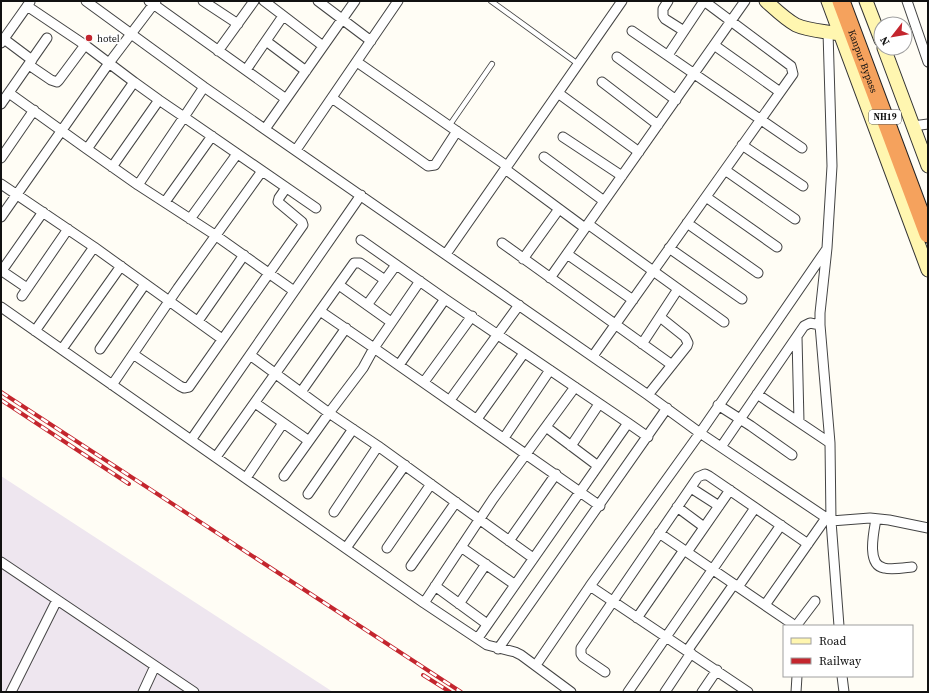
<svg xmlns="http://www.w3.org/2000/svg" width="929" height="693" viewBox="0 0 929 693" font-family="'Source Serif 4',serif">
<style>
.industrial{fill:#eee6ef}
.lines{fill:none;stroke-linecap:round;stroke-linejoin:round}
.lane-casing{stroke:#444;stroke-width:6}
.street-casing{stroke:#444;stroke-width:11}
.secondary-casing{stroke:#333;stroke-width:15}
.highway-casing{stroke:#222;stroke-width:19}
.lane{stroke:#fff;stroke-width:4.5}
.street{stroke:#fff;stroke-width:9}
.secondary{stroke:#fff6b0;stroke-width:13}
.highway{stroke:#f5a25d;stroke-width:17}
.rail-casing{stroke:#c4262e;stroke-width:4}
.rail{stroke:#fff;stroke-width:2.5;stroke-dasharray:8;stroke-linecap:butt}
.poi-dot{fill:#c4262e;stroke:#fff;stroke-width:1.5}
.labels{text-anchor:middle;stroke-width:4;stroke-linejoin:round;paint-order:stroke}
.shield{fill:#fff;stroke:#585858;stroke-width:1}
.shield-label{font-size:9px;font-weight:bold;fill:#111}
.poi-label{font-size:10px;fill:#111;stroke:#fff;text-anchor:start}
.street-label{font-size:10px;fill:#111;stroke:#fff}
</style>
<rect width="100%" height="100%" fill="#fffdf5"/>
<path class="industrial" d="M1,476L333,692H1Z"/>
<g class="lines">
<defs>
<path id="lane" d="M491,1L578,64
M449,126L492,64"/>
<path id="street" d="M86,1L204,87L648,395L700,433L831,521L870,518L889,520L928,528
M149,1L286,99
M203,1L238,24
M264,1L323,46
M318,1L371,41
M668,1L663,9V16L665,19L684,31
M907,1L928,62
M27,6L85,45L134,82
M632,31L802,148
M828,32L832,166L827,248L820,313V325L830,443L831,521L839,626
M4,39L32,60
M266,41L306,71
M1,43L30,2
M714,45L780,92
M218,51L254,1
M617,57L676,100
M357,62L507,166
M29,65L51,80L57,82L59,80L85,45
M246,70L283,16
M602,82L658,125
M204,87L184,117L159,100L134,82L87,149L138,185L184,117L316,208
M9,93L87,149
M558,93L639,152
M332,98L428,166L435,165L457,131
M1,104L47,38
M913,126L928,124
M265,129L355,1
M563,137L622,176
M742,145L803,186
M296,150L398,1
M544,157L604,201
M1,158L34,110
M112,167L159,100
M505,169L585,228
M725,170L795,219
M1,184L94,247L222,339
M138,185L215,235L294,291
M706,197L777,247
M165,202L212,136
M1,217L109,63L156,1
M190,219L237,154
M687,223L758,273
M588,224L724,322
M361,240L445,299L628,423L478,638
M502,243L672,365
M669,248L742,299
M446,254L622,1
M567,254L633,300
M523,259L559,209
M2,271L27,288
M1,272L43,212
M550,278L745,1
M339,285L391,322
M22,296L68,229
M367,305L396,265
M1,307L424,603L487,645L515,652L521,655L571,692
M320,311L374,348L420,281
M198,321L244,255
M35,331L94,247
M797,337L799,422
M642,344L678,289
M62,349L121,266
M100,349L145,284
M133,354L180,386L184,388L189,387L303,225L302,222L278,202L279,198L286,188
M250,355L329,413L363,368L374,348L600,506
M593,356L793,74L791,66L704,1L668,55
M399,365L445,299
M424,382L472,316
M112,385L178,288L262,171
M301,392L346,328
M757,394L830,443
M648,395L687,346L688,343L685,337L660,317
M450,400L519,305
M255,403L309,441
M718,405L751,426L792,455
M477,419L524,353
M628,423L648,437
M546,427L598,466
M504,438L550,370
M191,440L361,195
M571,446L599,404
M721,447L804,326L810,323L820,325
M216,457L354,263H360L385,280
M284,476L329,413L378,446L533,558
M246,478L283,423
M691,488L719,506
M308,494L353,429
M677,507L704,527
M334,512L378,446
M876,519C874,531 866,565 884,568C892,570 903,568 912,567
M659,533L791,623L793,626
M509,541L556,474
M461,547L514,584
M346,548L405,465
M387,548L431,484
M687,552L730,490
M1,562L194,692
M411,566L456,502
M435,586L487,624
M590,586L748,692
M738,587L781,525
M424,603L493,499L575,387
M459,604L486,564
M765,605L826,518
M637,618L684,550
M796,626L815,601
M498,649L667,408
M687,651L734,584
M536,665L590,586L700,433L826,250
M605,672L583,657L581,654V648L698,477L705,474L709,476L808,544
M842,676L844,692
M11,692L57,600
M143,692L155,666
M628,692L755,508
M665,692L691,653
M702,692L717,670
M796,692L797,676"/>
<path id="secondary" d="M766,1C775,9 785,19 796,25C809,31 825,31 840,34
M828,1L928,270
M866,1L881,40
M884,48L928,166"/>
<g id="highway">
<path id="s1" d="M841,1L928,234"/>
</g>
</defs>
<use href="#lane" class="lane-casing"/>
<use href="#street" class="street-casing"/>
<use href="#secondary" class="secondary-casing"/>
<use href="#highway" class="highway-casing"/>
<use href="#lane" class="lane"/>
<use href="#street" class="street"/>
<use href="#secondary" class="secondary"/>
<use href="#highway" class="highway"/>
<defs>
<path id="rail" d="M1,392L461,692
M1,400L129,484
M423,675L450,692"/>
</defs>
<use href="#rail" class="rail-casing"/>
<use href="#rail" class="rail"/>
</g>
<circle class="poi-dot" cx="89" cy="38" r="4"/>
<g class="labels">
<rect class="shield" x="869" y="110" width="32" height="14" rx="3"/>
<g class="shield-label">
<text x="885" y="120">NH19</text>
</g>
<g class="poi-label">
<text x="97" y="42">hotel</text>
</g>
<g class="street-label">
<text dy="4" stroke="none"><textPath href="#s1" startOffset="64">Kanpur Bypass</textPath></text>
</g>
</g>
<rect width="929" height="693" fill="none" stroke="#111111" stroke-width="4"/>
<rect x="783" y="625" width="130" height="52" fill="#ffffff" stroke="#a0a0a0"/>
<rect x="791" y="638" width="20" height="6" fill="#fff6b0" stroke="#a0a0a0"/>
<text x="819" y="645" font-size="12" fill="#111111">Road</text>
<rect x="791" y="658" width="20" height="6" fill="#c4262e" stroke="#a0a0a0"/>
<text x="819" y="665" font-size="12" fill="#111111">Railway</text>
<g transform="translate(893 36) rotate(239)"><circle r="19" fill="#ffffff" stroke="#a0a0a0"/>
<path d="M0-3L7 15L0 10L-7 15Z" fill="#c4262e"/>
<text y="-6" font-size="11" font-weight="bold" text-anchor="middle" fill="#111111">N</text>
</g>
</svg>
